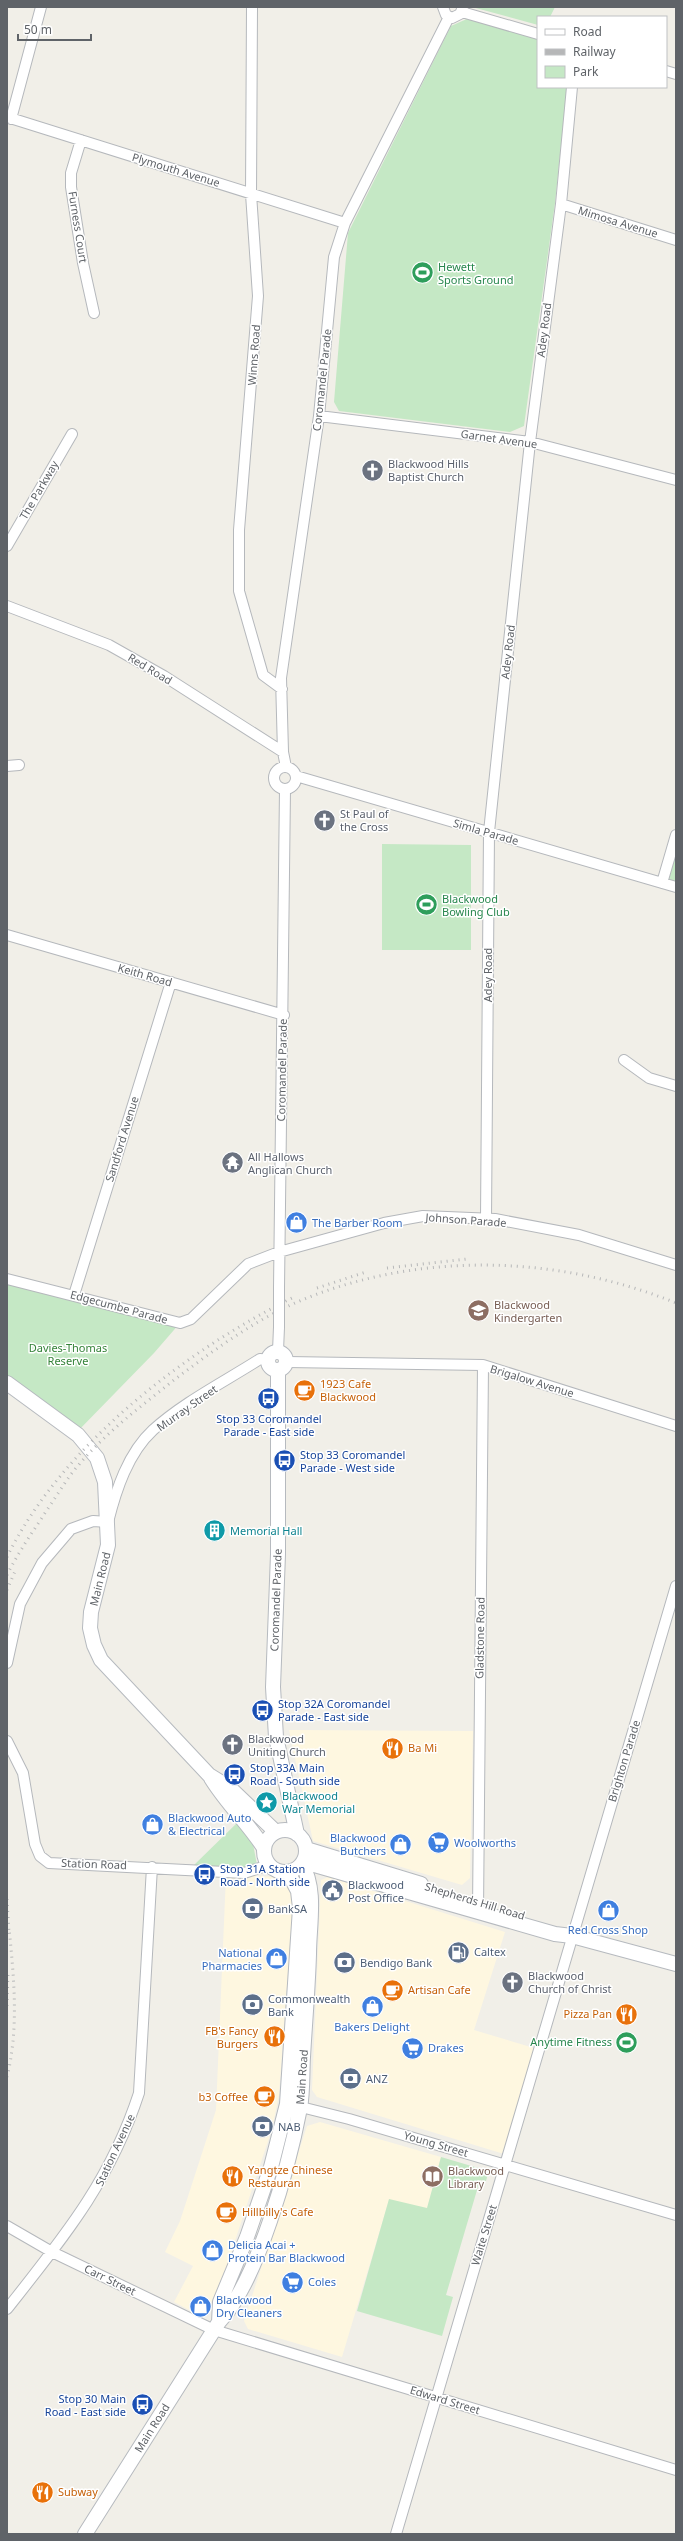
<svg xmlns="http://www.w3.org/2000/svg" width="683" height="2541" viewBox="0 0 683 2541" font-family="'Noto Sans',sans-serif">
<style>
.commercial{fill:#fef7e0}
.green{fill:#c5e8c5}
.lines{fill:none;stroke-linecap:round;stroke-linejoin:round}
.street-casing{stroke:#b5b8bc;stroke-width:12}
.secondary-casing{stroke:#b6babf;stroke-width:16}
.street{stroke:#fff;stroke-width:10}
.secondary{stroke:#fff;stroke-width:14}
.rail{stroke:#b6b7b8;stroke-width:3;stroke-dasharray:1 5;stroke-linecap:butt}
.street-bridge-casing{stroke:#b5b8bc;stroke-width:12;stroke-linecap:butt}
.street-bridge{stroke:#fff;stroke-width:10}
.labels{text-anchor:middle;stroke-width:3;stroke-linejoin:round;paint-order:stroke}
.street-label{font-size:11px;fill:#5f6368;stroke:#fff}
.leisure-label{font-size:11px;fill:#27864d;stroke:#fff;text-anchor:start}
.worship-label{font-size:11px;fill:#5b616d;stroke:#fff;text-anchor:start}
.shop-label{font-size:11px;fill:#366cbe;stroke:#fff;text-anchor:start}
.education-label{font-size:11px;fill:#785e54;stroke:#fff;text-anchor:start}
.park-label{font-size:11px;fill:#348238;stroke:#fff}
.food-label{font-size:11px;fill:#c56008;stroke:#fff;text-anchor:start}
.transit-label{font-size:11px;fill:#164399;stroke:#fff;text-anchor:start}
.culture-label{font-size:11px;fill:#0d838f;stroke:#fff;text-anchor:start}
.service-label{font-size:11px;fill:#4e5e75;stroke:#fff;text-anchor:start}
</style>
<rect width="100%" height="100%" fill="#f1efe8"/>
<path class="commercial" d="M289,1730L473,1731L470,1878L462,1885L313,1841Z
M226,1875L287,1877L294,1889L279,2095L272,2129L225,2271L204,2318L174,2302L193,2266L165,2252L180,2221L216,2110Z
M328,1877L505,1932L474,2030L534,2048L504,2154L317,2097L312,2090L321,1880Z
M320,2122L441,2157L427,2209L389,2200L342,2357L248,2329L244,2321L307,2126Z"/>
<path class="green" d="M472,7H555L550,17H538V25Z
M469,18L538,38V87H567L555,203L524,426L510,432L339,411L334,402L348,233L451,26Z
M676,835V887L662,883Z
M382,844L471,845V950H382Z
M7,1279L180,1323L154,1353L76,1433L7,1383Z
M239,1821L253,1844L257,1865L245,1869L194,1865Z
M441,2157L485,2170L488,2174L486,2181L480,2180L446,2295L453,2297L442,2336L357,2311L389,2199L427,2208Z"/>
<g class="lines">
<defs>
<path id="street" d="M252,7L251,194L258,296L239,530V591L263,675L282,689
M443,7L446,15L452,18L460,14L463,7
M462,12L538,34
M666,71L676,74
M7,117L345,223
M11,119L41,7
M81,140L71,173V187L83,263L94,313
M561,204L676,240
M319,416L530,442L676,480
M7,546L72,434
M7,606L109,645L164,676L283,752
M7,766L19,765
M274 778a11 11 0 1 1 22 0a11 11 0 1 1-22 0Z
M286,767L283,752L281,678L319,416L334,257L345,223L449,17
M296,776L676,887
M662,883L676,835
M7,935L284,1015
M624,1060L649,1078L676,1086
M486,1219L489,832L530,442L561,204L572,87
M7,1279L180,1323L191,1319L248,1264L279,1252L384,1223L423,1216L495,1219L579,1235L676,1265
M279,1288L285,789
M74,1295L171,982
M278,1351L279,1327
M287,1362L483,1365L676,1426
M7,1663L20,1604L42,1563L71,1529L93,1521L108,1522C116,1490 128,1453 153,1430C184,1402 224,1382 260,1359L268,1360
M7,1741L23,1773L35,1844L40,1856L49,1863L244,1873L269,1865
M478,1911L483,1365
M293,2105L349,2119L676,2215
M7,2226L52,2252L214,2330L676,2470
M7,2309C63,2238 110,2182 139,2093L152,1867
M396,2534L676,1586"/>
<path id="secondary" d="M268 1361a9 9 0 1 1 18 0a9 9 0 1 1-18 0Z
M278,1370V1554L273,1687L276,1737L297,1834
M7,1383L78,1435L97,1458L105,1482L108,1545L91,1612L90,1628L94,1645L101,1660L209,1775L230,1788L276,1832
M211,1778C227,1804 248,1823 264,1848
M264 1851a21 21 0 1 1 42 0a21 21 0 1 1-42 0Z
M306,1849L421,1884
M304,1862L555,1934L572,1936L676,1964
M219,2322L220,2302L247,2237L271,2167L287,2104L300,1908L298,1891L288,1872
M85,2534L219,2322C258,2281 289,2165 300,2108C303,2092 302,2073 303,2057C305,2022 308,1988 309,1954C309,1925 317,1890 302,1864"/>
</defs>
<use href="#street" class="street-casing"/>
<use href="#secondary" class="secondary-casing"/>
<use href="#street" class="street"/>
<use href="#secondary" class="secondary"/>
<path class="rail" d="M387,1268L467,1259
M317,1288L366,1272
M7,1557C62,1445 186,1350 296,1296
M7,1575C19,1551 34,1530 49,1507C58,1494 66,1480 76,1468C104,1434 140,1407 174,1380C214,1350 256,1319 302,1300C421,1251 558,1255 676,1303
M7,1590L16,1569
M7,1899L9,1933
M7,2006L8,1973
M7,2077C19,2028 14,1978 9,1928"/>
<defs>
<path id="street-bridge" d="M279,1327V1288"/>
</defs>
<use href="#street-bridge" class="street-bridge-casing"/>
<use href="#street-bridge" class="street-bridge"/>
</g>
<defs>
<symbol id="stadium-disc" viewBox="-11 -11 22 22"><circle r="9.5" fill="#2e9e5b" stroke="#fff"/><path d="M0-5a6.5 5 0 1 0 0 10a6.5 5 0 1 0 0-10ZM-3.5-1.8h7v3.6h-7Z" fill="#fff"/></symbol>
<symbol id="church-disc" viewBox="-11 -11 22 22"><circle r="9.5" fill="#6b7280" stroke="#fff"/><path d="M-1.2-6h2.4v3.5h3.3v2.4h-3.3V6h-2.4V-.1h-3.3v-2.4h3.3Z" fill="#fff"/></symbol>
<symbol id="temple-disc" viewBox="-11 -11 22 22"><circle r="9.5" fill="#6b7280" stroke="#fff"/><path d="M0-6L5-2H3V0L6.5 2.5H4V6H1.5V3h-3V6H-4V2.5H-6.5L-3 0V-2H-5Z" fill="#fff"/></symbol>
<symbol id="shop-disc" viewBox="-11 -11 22 22"><circle r="9.5" fill="#3f7fe0" stroke="#fff"/><path d="M-5-2.5h2.3a2.7 3.5 0 0 1 5.4 0H5L5.5 6h-11ZM-1.5-2.5h3a1.5 2.3 0 0 0-3 0Z" fill="#fff"/></symbol>
<symbol id="school-disc" viewBox="-11 -11 22 22"><circle r="9.5" fill="#8d6e63" stroke="#fff"/><path d="M0-5L7-2L0 1L-7-2ZM-4 1L0 2.5L4 1V4Q0 6-4 4Z" fill="#fff"/></symbol>
<symbol id="cafe-disc" viewBox="-11 -11 22 22"><circle r="9.5" fill="#e8710a" stroke="#fff"/><path d="M-5.5-4.5H6V0H3Q3 3.5 0 3.5H-2.5Q-5.5 3.5-5.5 0ZM3-3.2v2h1.7v-2ZM-6 4.5H4V6H-6Z" fill="#fff"/></symbol>
<symbol id="bus-disc" viewBox="-11 -11 22 22"><circle r="9.5" fill="#1a4fb4" stroke="#fff"/><path d="M-5-6H5V4H4V6H2V4H-2V6H-4V4H-5ZM-3.5-4V0h7V-4ZM-3.5 1.2v1.5H-2V1.2ZM2 1.2v1.5H3.5V1.2Z" fill="#fff"/></symbol>
<symbol id="building-disc" viewBox="-11 -11 22 22"><circle r="9.5" fill="#0f9aa8" stroke="#fff"/><path d="M-4-6H4V6H1V3H-1V6H-4ZM-2.5-4.3h1.7v1.8h-1.7ZM.8-4.3h1.7v1.8H.8ZM-2.5-1h1.7V.8h-1.7ZM.8-1h1.7V.8H.8Z" fill="#fff"/></symbol>
<symbol id="restaurant-disc" viewBox="-11 -11 22 22"><circle r="9.5" fill="#e8710a" stroke="#fff"/><path d="M-5-6h1v4h1v-4h1v4h1v-4h1v5L-1.5 .5V6h-2V.5L-5-1ZM5-6V6H3V1.5H1.5Q1.5-4 5-6Z" fill="#fff"/></symbol>
<symbol id="sight-disc" viewBox="-11 -11 22 22"><circle r="9.5" fill="#0f9aa8" stroke="#fff"/><path d="M0-6L1.8-2.2L6-1.7L2.9 1.2L3.7 5.4L0 3.3L-3.7 5.4L-2.9 1.2L-6-1.7L-1.8-2.2Z" fill="#fff"/></symbol>
<symbol id="supermarket-disc" viewBox="-11 -11 22 22"><circle r="9.5" fill="#3f7fe0" stroke="#fff"/><path d="M-6-5.5h2.5l.6 2H6L4.5 2H-2.5L-4.4-4H-6ZM-1.5 3.2a1.3 1.3 0 1 0 .1 0ZM3 3.2a1.3 1.3 0 1 0 .1 0Z" fill="#fff"/></symbol>
<symbol id="civic-disc" viewBox="-11 -11 22 22"><circle r="9.5" fill="#5c6f8a" stroke="#fff"/><path d="M-.6-6.5H3V-4.5H.6V-3L4-1V1h2V6H-6V1h2V-1L-.6-3ZM-1.2 2.5V6h2.4V2.5Z" fill="#fff"/></symbol>
<symbol id="bank-disc" viewBox="-11 -11 22 22"><circle r="9.5" fill="#5c6f8a" stroke="#fff"/><path d="M-6-4H6V4H-6ZM0-2.3a2.3 2.3 0 1 0 0 4.6a2.3 2.3 0 1 0 0-4.6Z" fill="#fff"/></symbol>
<symbol id="fuel-disc" viewBox="-11 -11 22 22"><circle r="9.5" fill="#5c6f8a" stroke="#fff"/><path d="M-5.5-6h7V0h2V4h1.3V-2.5L3-4.5l.8-.8L6-3V5H2.5V1h-1V6h-7ZM-4.2-4.7v3.2H.2V-4.7Z" fill="#fff"/></symbol>
<symbol id="library-disc" viewBox="-11 -11 22 22"><circle r="9.5" fill="#8d6e63" stroke="#fff"/><path d="M-6-4Q-3-5.5-.7-3.5V5Q-3 3-6 4ZM6-4Q3-5.5 .7-3.5V5Q3 3 6 4Z" fill="#fff"/></symbol>
</defs>
<g fill-rule="evenodd">
<use href="#stadium-disc" x="410" y="260" width="25" height="25"/>
<use href="#church-disc" x="360" y="458" width="25" height="25"/>
<use href="#church-disc" x="312" y="808" width="25" height="25"/>
<use href="#stadium-disc" x="414" y="892" width="25" height="25"/>
<use href="#temple-disc" x="220" y="1150" width="25" height="25"/>
<use href="#shop-disc" x="284" y="1210" width="25" height="25"/>
<use href="#school-disc" x="466" y="1298" width="25" height="25"/>
<use href="#cafe-disc" x="292" y="1378" width="25" height="25"/>
<use href="#bus-disc" x="256" y="1386" width="25" height="25"/>
<use href="#bus-disc" x="272" y="1448" width="25" height="25"/>
<use href="#building-disc" x="202" y="1518" width="25" height="25"/>
<use href="#bus-disc" x="250" y="1698" width="25" height="25"/>
<use href="#church-disc" x="220" y="1732" width="25" height="25"/>
<use href="#restaurant-disc" x="380" y="1736" width="25" height="25"/>
<use href="#bus-disc" x="222" y="1762" width="25" height="25"/>
<use href="#sight-disc" x="254" y="1790" width="25" height="25"/>
<use href="#shop-disc" x="140" y="1812" width="25" height="25"/>
<use href="#supermarket-disc" x="426" y="1830" width="25" height="25"/>
<use href="#shop-disc" x="388" y="1832" width="25" height="25"/>
<use href="#bus-disc" x="192" y="1862" width="25" height="25"/>
<use href="#civic-disc" x="320" y="1878" width="25" height="25"/>
<use href="#bank-disc" x="240" y="1896" width="25" height="25"/>
<use href="#shop-disc" x="596" y="1898" width="25" height="25"/>
<use href="#fuel-disc" x="446" y="1940" width="25" height="25"/>
<use href="#shop-disc" x="264" y="1946" width="25" height="25"/>
<use href="#bank-disc" x="332" y="1950" width="25" height="25"/>
<use href="#church-disc" x="500" y="1970" width="25" height="25"/>
<use href="#cafe-disc" x="380" y="1978" width="25" height="25"/>
<use href="#bank-disc" x="240" y="1992" width="25" height="25"/>
<use href="#shop-disc" x="360" y="1994" width="25" height="25"/>
<use href="#restaurant-disc" x="614" y="2002" width="25" height="25"/>
<use href="#restaurant-disc" x="262" y="2024" width="25" height="25"/>
<use href="#stadium-disc" x="614" y="2030" width="25" height="25"/>
<use href="#supermarket-disc" x="400" y="2036" width="25" height="25"/>
<use href="#bank-disc" x="338" y="2066" width="25" height="25"/>
<use href="#cafe-disc" x="252" y="2084" width="25" height="25"/>
<use href="#bank-disc" x="250" y="2114" width="25" height="25"/>
<use href="#restaurant-disc" x="220" y="2164" width="25" height="25"/>
<use href="#library-disc" x="420" y="2164" width="25" height="25"/>
<use href="#cafe-disc" x="214" y="2200" width="25" height="25"/>
<use href="#shop-disc" x="200" y="2238" width="25" height="25"/>
<use href="#supermarket-disc" x="280" y="2270" width="25" height="25"/>
<use href="#shop-disc" x="188" y="2294" width="25" height="25"/>
<use href="#bus-disc" x="130" y="2392" width="25" height="25"/>
<use href="#restaurant-disc" x="30" y="2480" width="25" height="25"/>
</g>
<g class="labels">
<g class="street-label">
<text transform="translate(176 170) rotate(17)" y="4">Plymouth Avenue</text>
<text transform="translate(618 222) rotate(17)" y="4">Mimosa Avenue</text>
<text transform="translate(78 227) rotate(81)" y="4">Furness Court</text>
<text transform="translate(544 330) rotate(-83)" y="4">Adey Road</text>
<text transform="translate(254 355) rotate(-86)" y="4">Winns Road</text>
<text transform="translate(322 380) rotate(-84)" y="4">Coromandel Parade</text>
<text transform="translate(499 439) rotate(8)" y="4">Garnet Avenue</text>
<text transform="translate(39 490) rotate(-60)" y="4">The Parkway</text>
<text transform="translate(508 652) rotate(-84)" y="4">Adey Road</text>
<text transform="translate(150 669) rotate(31)" y="4">Red Road</text>
<text transform="translate(486 832) rotate(16)" y="4">Simla Parade</text>
<text transform="translate(145 975) rotate(16)" y="4">Keith Road</text>
<text transform="translate(488 975) rotate(-90)" y="4">Adey Road</text>
<text transform="translate(282 1070) rotate(-89)" y="4">Coromandel Parade</text>
<text transform="translate(122 1139) rotate(-73)" y="4">Sandford Avenue</text>
<text transform="translate(466 1220) rotate(4)" y="4">Johnson Parade</text>
<text transform="translate(119 1307) rotate(15)" y="4">Edgecumbe Parade</text>
<text transform="translate(532 1381) rotate(17)" y="4">Brigalow Avenue</text>
<text transform="translate(187 1408) rotate(-35)" y="4">Murray Street</text>
<text transform="translate(100 1579) rotate(-76)" y="4">Main Road</text>
<text transform="translate(276 1600) rotate(-88)" y="4">Coromandel Parade</text>
<text transform="translate(480 1638) rotate(-89)" y="4">Gladstone Road</text>
<text transform="translate(624 1761) rotate(-73)" y="4">Brighton Parade</text>
<text transform="translate(94 1864) rotate(2)" y="4">Station Road</text>
<text transform="translate(475 1901) rotate(17)" y="4">Shepherds Hill Road</text>
<text transform="translate(302 2077) rotate(-86)" y="4">Main Road</text>
<text transform="translate(436 2144) rotate(16)" y="4">Young Street</text>
<text transform="translate(115 2150) rotate(-65)" y="4">Station Avenue</text>
<text transform="translate(484 2235) rotate(-73)" y="4">Waite Street</text>
<text transform="translate(110 2280) rotate(26)" y="4">Carr Street</text>
<text transform="translate(445 2400) rotate(17)" y="4">Edward Street</text>
<text transform="translate(152 2428) rotate(-58)" y="4">Main Road</text>
</g>
<g class="leisure-label">
<text x="438" y="271">Hewett<tspan x="438" dy="13">Sports Ground</tspan></text>
<text x="442" y="903">Blackwood<tspan x="442" dy="13">Bowling Club</tspan></text>
<text x="612" y="2046" text-anchor="end">Anytime Fitness</text>
</g>
<g class="worship-label">
<text x="388" y="468">Blackwood Hills<tspan x="388" dy="13">Baptist Church</tspan></text>
<text x="340" y="818">St Paul of<tspan x="340" dy="13">the Cross</tspan></text>
<text x="248" y="1161">All Hallows<tspan x="248" dy="13">Anglican Church</tspan></text>
<text x="248" y="1743">Blackwood<tspan x="248" dy="13">Uniting Church</tspan></text>
<text x="528" y="1980">Blackwood<tspan x="528" dy="13">Church of Christ</tspan></text>
</g>
<g class="shop-label">
<text x="312" y="1227">The Barber Room</text>
<text x="168" y="1822">Blackwood Auto<tspan x="168" dy="13">&amp; Electrical</tspan></text>
<text x="386" y="1842" text-anchor="end">Blackwood<tspan x="386" dy="13">Butchers</tspan></text>
<text x="454" y="1847">Woolworths</text>
<text x="608" y="1934" text-anchor="middle">Red Cross Shop</text>
<text x="262" y="1957" text-anchor="end">National<tspan x="262" dy="13">Pharmacies</tspan></text>
<text x="372" y="2031" text-anchor="middle">Bakers Delight</text>
<text x="428" y="2052">Drakes</text>
<text x="228" y="2249">Delicia Acai +<tspan x="228" dy="13">Protein Bar Blackwood</tspan></text>
<text x="308" y="2286">Coles</text>
<text x="216" y="2304">Blackwood<tspan x="216" dy="13">Dry Cleaners</tspan></text>
</g>
<g class="education-label">
<text x="494" y="1309">Blackwood<tspan x="494" dy="13">Kindergarten</tspan></text>
<text x="448" y="2175">Blackwood<tspan x="448" dy="13">Library</tspan></text>
</g>
<g class="park-label">
<text x="68" y="1352">Davies-Thomas<tspan x="68" dy="13">Reserve</tspan></text>
</g>
<g class="food-label">
<text x="320" y="1388">1923 Cafe<tspan x="320" dy="13">Blackwood</tspan></text>
<text x="408" y="1752">Ba Mi</text>
<text x="408" y="1994">Artisan Cafe</text>
<text x="612" y="2018" text-anchor="end">Pizza Pan</text>
<text x="258" y="2035" text-anchor="end">FB's Fancy<tspan x="258" dy="13">Burgers</tspan></text>
<text x="248" y="2101" text-anchor="end">b3 Coffee</text>
<text x="248" y="2174">Yangtze Chinese<tspan x="248" dy="13">Restauran</tspan></text>
<text x="242" y="2216">Hillbilly's Cafe</text>
<text x="58" y="2496">Subway</text>
</g>
<g class="transit-label">
<text x="269" y="1423" text-anchor="middle">Stop 33 Coromandel<tspan x="269" dy="13">Parade - East side</tspan></text>
<text x="300" y="1459">Stop 33 Coromandel<tspan x="300" dy="13">Parade - West side</tspan></text>
<text x="278" y="1708">Stop 32A Coromandel<tspan x="278" dy="13">Parade - East side</tspan></text>
<text x="250" y="1772">Stop 33A Main<tspan x="250" dy="13">Road - South side</tspan></text>
<text x="220" y="1873">Stop 31A Station<tspan x="220" dy="13">Road - North side</tspan></text>
<text x="126" y="2403" text-anchor="end">Stop 30 Main<tspan x="126" dy="13">Road - East side</tspan></text>
</g>
<g class="culture-label">
<text x="230" y="1535">Memorial Hall</text>
<text x="282" y="1800">Blackwood<tspan x="282" dy="13">War Memorial</tspan></text>
</g>
<g class="service-label">
<text x="348" y="1889">Blackwood<tspan x="348" dy="13">Post Office</tspan></text>
<text x="268" y="1913">BankSA</text>
<text x="474" y="1956">Caltex</text>
<text x="360" y="1967">Bendigo Bank</text>
<text x="268" y="2003">Commonwealth<tspan x="268" dy="13">Bank</tspan></text>
<text x="366" y="2083">ANZ</text>
<text x="278" y="2131">NAB</text>
</g>
</g>
<rect width="683" height="2541" fill="none" stroke="#5f6368" stroke-width="16"/>
<rect x="537" y="16" width="130" height="72" fill="#ffffff" stroke="#bfc1c3"/>
<rect x="545" y="29" width="20" height="6" fill="#ffffff" stroke="#bfc1c3"/>
<text x="573" y="36" font-size="12" fill="#5f6368">Road</text>
<rect x="545" y="49" width="20" height="6" fill="#b6b7b8" stroke="#bfc1c3"/>
<text x="573" y="56" font-size="12" fill="#5f6368">Railway</text>
<rect x="545" y="66" width="20" height="12" fill="#c5e8c5" stroke="#bfc1c3"/>
<text x="573" y="76" font-size="12" fill="#5f6368">Park</text>
<path d="M18 34v6h73v-6" fill="none" stroke="#5f6368" stroke-width="2"/>
<text x="24" y="34" font-size="12" fill="#5f6368" stroke="#ffffff" stroke-width="3" paint-order="stroke">50 m</text>
</svg>
